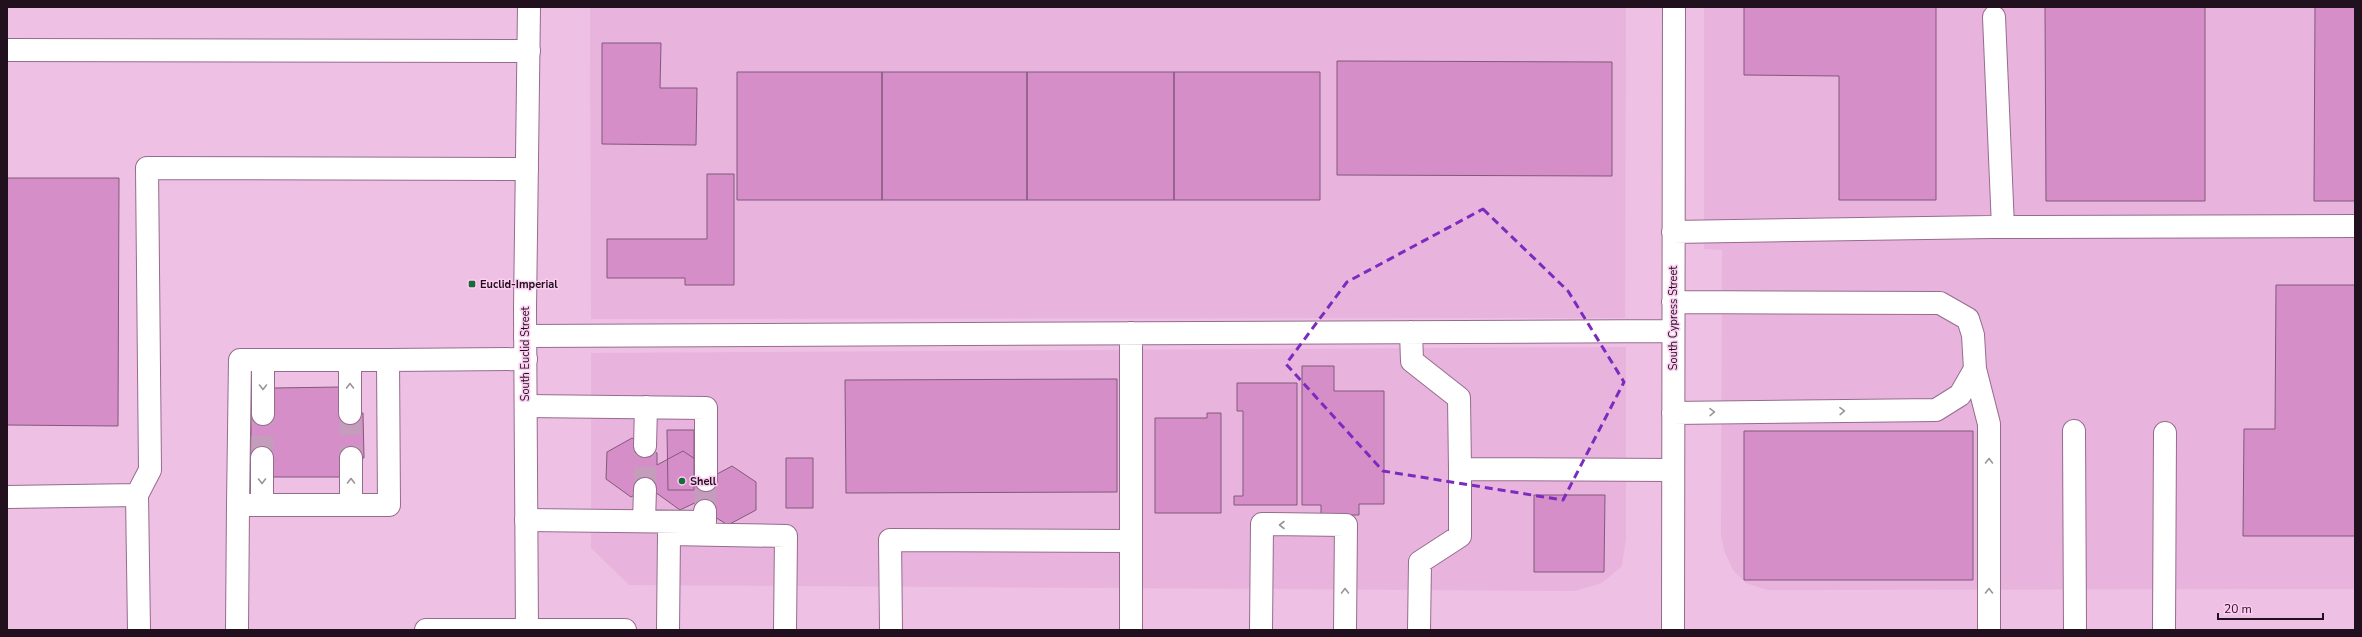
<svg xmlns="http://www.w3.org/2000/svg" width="2362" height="637" viewBox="0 0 2362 637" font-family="'Nunito Sans',sans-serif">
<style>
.built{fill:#e8b3dd}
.building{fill:#d58ec8;stroke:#82597a}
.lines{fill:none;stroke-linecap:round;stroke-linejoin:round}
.minor-tunnel{stroke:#c59dbc;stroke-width:22;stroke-dasharray:22 11;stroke-linecap:butt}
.minor-casing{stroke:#966c8d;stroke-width:24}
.major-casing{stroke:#966c8d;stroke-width:24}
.minor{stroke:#fff;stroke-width:22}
.major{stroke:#fff;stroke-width:22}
.oneway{stroke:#9b949a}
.marked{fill:none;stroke:#7b2cbf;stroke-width:3;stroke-dasharray:8 5;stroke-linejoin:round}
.poi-dot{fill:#166a3c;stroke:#fccdf1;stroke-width:1.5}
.labels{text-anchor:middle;stroke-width:3;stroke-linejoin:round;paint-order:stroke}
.poi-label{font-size:11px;font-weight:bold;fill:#21111e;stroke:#fccdf1;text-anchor:start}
.street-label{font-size:11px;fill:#21111e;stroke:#fccdf1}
</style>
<rect width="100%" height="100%" fill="#eec0e4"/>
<path class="built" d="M590,7H1626L1625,318L591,319Z
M1704,7H2355V589L1767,590L1746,583L1733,570L1725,553L1721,536L1722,250L1704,249Z
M1626,347V539L1622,566L1602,583L1575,591L629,585L591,548V353Z"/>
<path class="building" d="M1744,7H1936V200H1839V76L1744,75Z
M2045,7H2205V201H2046Z
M2315,7H2355V201H2314Z
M602,43H661L660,88H697L696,145L602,144Z
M1337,61L1612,62V176L1337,175Z
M737,72H882V200H737Z
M882,72H1027V200H882Z
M1027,72H1174V200H1027Z
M1174,72H1320V200H1174Z
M707,174H734V285H685V278H607V239H707Z
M7,178H119L118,426L7,425Z
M2276,285H2355V536H2243L2244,429H2275Z
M1302,366H1334V391H1384V504H1359V515H1321V505H1302Z
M1117,379V492L846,493L845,380Z
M1237,383H1297V505H1234V496H1243V411H1237Z
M342,387V413H363L364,458H341V477H272L251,458V414H273V388Z
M1207,413H1221V513H1155V418H1207Z
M667,430H694V490H668Z
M1744,431H1973V580H1744Z
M632,438L657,453V465L683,451L707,467L706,480L732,466L756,482V510L728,525L705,511V498L680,510L655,492V483L631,497L606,479L607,452Z
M786,458H813V508H786Z
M1534,495H1605L1604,572H1534Z"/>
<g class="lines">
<path class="minor-tunnel" d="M350,413L351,458
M262,458L263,414
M645,489V446
M705,511L706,480"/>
<defs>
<path id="minor" d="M1994,17L2003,227
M7,50L529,51
M1673,232L1991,227L2355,226
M1673,302L1940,303L1968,319L1973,335L1975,369L1989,424V630
M1411,332L1412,361L1459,398L1460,469
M525,336L1673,331
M263,360V414
M350,360V413
M526,406L706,408V480
M1673,413L1936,410L1960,395L1975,369
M2074,431L2075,630
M645,446L646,407
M262,458V505
M351,458V505
M137,495L150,470L147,168L527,169
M7,497L137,495L139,630
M238,505L240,360H388
M526,520L705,522V511
M644,521L645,489
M237,630L238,505H389L388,360L526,359
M668,630L669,534L786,536L785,630
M891,630L890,540L1129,541
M1131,630V333
M1261,630L1262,524L1346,525L1345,630
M1419,630L1420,562L1460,536V469L1673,470
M1673,630L1674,7
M2164,630L2165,433"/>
<path id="major" d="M426,630H625
M527,630L525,309L529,7"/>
</defs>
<use href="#minor" class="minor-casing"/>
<use href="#major" class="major-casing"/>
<use href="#minor" class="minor"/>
<use href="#major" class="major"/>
</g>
<defs><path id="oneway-chevron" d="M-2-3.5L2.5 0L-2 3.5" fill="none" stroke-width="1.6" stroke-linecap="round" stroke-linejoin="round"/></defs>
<g class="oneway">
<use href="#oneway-chevron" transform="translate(350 386) rotate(-91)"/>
<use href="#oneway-chevron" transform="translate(263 387) rotate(90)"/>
<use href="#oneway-chevron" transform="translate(1842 411) rotate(-1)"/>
<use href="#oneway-chevron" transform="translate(1712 412) rotate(-1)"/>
<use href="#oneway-chevron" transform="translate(1989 461) rotate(-90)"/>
<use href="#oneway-chevron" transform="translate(262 481) rotate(90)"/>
<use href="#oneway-chevron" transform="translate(351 481) rotate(-90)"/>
<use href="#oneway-chevron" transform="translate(1282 525) rotate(-180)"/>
<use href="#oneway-chevron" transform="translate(1345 591) rotate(-90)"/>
<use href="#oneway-chevron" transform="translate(1989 591) rotate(-90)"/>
</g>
<path class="marked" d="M1483,209L1568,291L1624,382L1563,500L1383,471L1286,364L1347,282Z"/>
<g class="poi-dot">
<rect x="468" y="280" width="8" height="8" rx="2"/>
<circle cx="682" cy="481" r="4"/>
</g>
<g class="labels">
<g class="poi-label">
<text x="480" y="288">Euclid-Imperial</text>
<text x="690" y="485">Shell</text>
</g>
<g class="street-label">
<text transform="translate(1673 318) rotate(-90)" y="4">South Cypress Street</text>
<text transform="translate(525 354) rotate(-90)" y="4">South Euclid Street</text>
</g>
</g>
<rect width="2362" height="637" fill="none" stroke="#21111e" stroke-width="16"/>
<path d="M2218 613v6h105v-6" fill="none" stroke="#21111e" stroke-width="2"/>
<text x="2224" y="613" font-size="12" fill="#21111e" stroke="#fccdf1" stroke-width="3" paint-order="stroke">20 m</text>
</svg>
